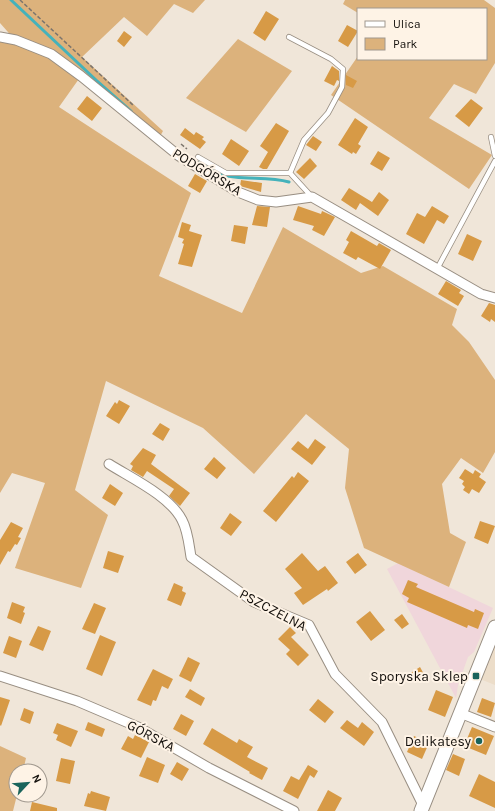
<svg xmlns="http://www.w3.org/2000/svg" width="495" height="811" viewBox="0 0 495 811" font-family="Karla,sans-serif">
<rect width="100%" height="100%" fill="#f0e6d9"/>
<path fill="#f0d6db" d="M398,563L493,608L474,652L468,657L458,685L456,698L387,569Z"/>
<path fill="#ecddc9" d="M495,644V685L480,679Z"/>
<path fill="#dcb27c" d="M0,0H205L193,13L174,4L147,36L124,17L82,57L163,131L158,140L81,76L59,107L191,193L159,276L242,313L283,227L361,273L383,266L457,309L452,325L469,342L495,380V452L483,473L461,458L442,484L450,533L466,542L449,587L364,548L345,488L349,449L306,414L254,474L203,428L106,381L75,490L108,515L81,588L15,568L45,483L12,473L0,493V39L15,40L0,23Z
M345,0H484L495,8V63L476,94L454,84L429,118L492,155L469,189L331,95L358,56V59H486V9H358V13L343,4Z
M238,39L292,71L246,132L186,98Z
M0,746L26,758L23,771H16L17,795L13,811H0Z"/>
<g fill="none" stroke-linecap="round" stroke-linejoin="round">
<path stroke="#44b2bb" stroke-width="3" d="M11,0L96,80L131,111
M199,163C204,166 210,170 215,172C238,182 265,175 289,182"/>
</g>
<path fill="#d79a46" d="M266,11L279,19L265,41L253,33Z
M347,25L358,31L348,47L338,41Z
M124,31L132,37L124,47L117,41Z
M332,66L339,71V81L337,80L334,86L324,81Z
M346,75L357,81L353,88L346,85Z
M87,96L102,108L92,121L77,109Z
M471,99L483,108L469,127L455,116Z
M355,118L368,127L358,144L361,146L356,154L353,152L352,154L338,145Z
M276,123L289,131L267,169H263L259,167L268,152L260,146Z
M185,128L194,135L196,132L204,137L202,139L206,142L200,149L180,135Z
M313,136L322,142L316,151L306,145Z
M231,139L249,151L239,166L222,154Z
M378,151L390,158L382,171L370,164Z
M310,158L317,166L304,179L296,172Z
M195,174L207,181L200,193L188,186Z
M241,180L262,183L261,192L240,186Z
M349,188L372,202L379,192L389,200L378,216L360,203L356,210L341,200Z
M257,206L270,207L267,227L252,225Z
M298,206L321,214L322,211L335,217L324,236L312,230L314,226L293,220Z
M432,206L449,216L444,224L437,220L424,244L406,234L417,213L425,217Z
M182,222L191,225L189,231L202,235L192,267L178,264L184,244L182,243L184,239L178,237Z
M234,225L248,227L245,244L231,241Z
M351,231L377,246L379,243L391,250L380,269L358,257L356,260L343,253L349,242L346,240Z
M467,234L482,241L473,261L458,254Z
M446,281L461,290L459,293L464,296L458,306L438,294Z
M489,303L495,305V322L491,319L490,322L481,316Z
M119,400L130,406L119,424L106,416L115,402L117,404Z
M160,423L170,429L163,441L152,434Z
M315,439L326,447L312,465L291,449L298,441L308,449Z
M143,448L156,455L151,464L190,493L180,506L169,496L174,489L147,471L143,477L131,470L133,466L130,464Z
M214,457L226,468L217,479L204,469Z
M465,469L473,474L475,470L481,474L479,477L486,482L479,493L472,489L469,494L463,490L465,487L462,484L464,481L459,478Z
M298,472L309,481L276,522L263,511L292,476L294,478Z
M110,484L123,493L115,506L102,498Z
M230,513L242,522L231,536L220,528Z
M480,521L495,526L488,544L474,538Z
M11,522L23,528L18,537L21,538L17,545L15,544L10,552L8,551L0,565V540Z
M108,551L124,556L118,573L103,568Z
M302,553L318,571L325,566L338,583L328,591L327,589L303,605L294,593L302,588L285,569Z
M358,553L367,565L355,574L346,562Z
M408,580L418,584L416,587L474,612L475,609L484,613L478,629L468,625L467,628L407,602L409,598L402,594Z
M174,583L183,587L182,591L186,593L181,606L167,600Z
M12,602L25,607L23,612L25,613L21,624L7,618Z
M94,603L106,608L95,634L82,629Z
M370,611L385,630L371,641L356,622Z
M402,614L409,624L402,629L394,620Z
M38,626L51,631L43,651L29,645Z
M290,627L296,633L291,637L309,655L298,666L286,654L290,650L278,639Z
M100,635L116,642L102,676L86,669Z
M9,636L22,641L16,658L3,653Z
M188,657L200,663L191,682L179,676Z
M420,667L425,676L414,682L409,674Z
M153,669L173,679L168,689L162,686L156,701L153,700L151,706L137,700Z
M190,689L205,698L201,706L185,697Z
M436,690L453,697L445,717L428,710Z
M0,697L10,700L1,726L0,725Z
M482,698L495,703L491,717L477,712Z
M318,699L334,712L325,723L309,710Z
M24,708L34,712L30,724L20,720Z
M181,714L194,721L186,736L173,729Z
M347,720L358,728L362,722L374,732L364,746L340,728Z
M88,722L105,729L102,737L85,730Z
M57,723L78,731L71,747L56,740L58,735L53,733Z
M472,727L494,736L486,755L464,746Z
M212,728L237,743L239,739L253,747L247,757L268,768L262,780L249,773L250,772L203,744Z
M135,735L149,742L141,758L121,749L128,736L133,739Z
M414,736L429,743L422,759L407,752Z
M453,754L465,759L459,776L446,770Z
M147,757L165,765L158,783L139,776Z
M61,758L75,761L70,784L56,781Z
M177,762L189,769L182,781L170,774Z
M308,765L318,771L314,778L310,775L298,799L283,791L291,776L299,780Z
M479,774L495,782V808L469,796Z
M328,790L342,798L335,811H317Z
M91,791L110,797L106,811L84,806L88,793L90,794Z
M32,802L57,808V811H30Z"/>
<g fill="none" stroke-linecap="round" stroke-linejoin="round">
<g stroke="#988e82" stroke-width="6">
<path id="lane" d="M289,37L331,59L343,69L342,87L328,113L304,140L290,173L312,197
M491,137L495,156
M198,157L226,173H290
M437,269L495,161"/>
</g>
<g stroke="#988e82" stroke-width="11">
<path id="street" d="M0,37L16,40L51,54L81,76L179,156L238,192L258,200L276,202L312,197L481,294L495,298
M109,464C131,478 170,496 182,520C188,531 189,545 191,557L254,602L309,625L335,674L382,722L423,805
M0,676L77,701L138,727L209,768L294,811
M460,713L495,727"/>
</g>
<g stroke="#988e82" stroke-width="15">
<path id="secondary" d="M421,811L495,627"/>
</g>
<path stroke="#7c756d" stroke-width="1.5" stroke-dasharray="4 2" stroke-linecap="butt" d="M20,0L134,106
M181,144L187,149"/>
<use href="#lane" stroke="#fff" stroke-width="4.5"/>
<use href="#street" stroke="#fff" stroke-width="9"/>
<use href="#secondary" stroke="#fff" stroke-width="13"/>
</g>
<g fill="#1a645b" stroke="#fef3e6" stroke-width="1.5">
<rect x="472" y="672" width="8" height="8" rx="2"/>
<circle cx="479" cy="741" r="4"/>
</g>
<g text-anchor="middle" dominant-baseline="central" stroke-width="4" stroke-linejoin="round" paint-order="stroke">
<g font-size="14" fill="#130f0b" stroke="#fef3e6">
<text transform="translate(207 172) rotate(31)">PODGÓRSKA</text>
<text transform="translate(273 610) rotate(28)">PSZCZELNA</text>
<text transform="translate(151 736) rotate(28)">GÓRSKA</text>
</g>
<g font-size="14" fill="#130f0b" stroke="#fef3e6" text-anchor="end">
<text x="468" y="676">Sporyska Sklep</text>
<text x="471" y="741">Delikatesy</text>
</g>
</g>
<rect x="357" y="8" width="130" height="52" fill="#fef3e6" stroke="#a0988e"/>
<rect x="365" y="21" width="20" height="6" fill="#ffffff" stroke="#a0988e"/>
<text x="393" y="28" font-size="12" fill="#130f0b">Ulica</text>
<rect x="365" y="38" width="20" height="12" fill="#dcb27c" stroke="#a0988e"/>
<text x="393" y="48" font-size="12" fill="#130f0b">Park</text>
<g transform="translate(28 783) rotate(64)"><circle r="19" fill="#fef3e6" stroke="#a0988e"/>
<path d="M0-3L7 15L0 10L-7 15Z" fill="#1a645b"/>
<text y="-6" font-size="11" font-weight="bold" text-anchor="middle" fill="#130f0b">N</text>
</g>
</svg>
